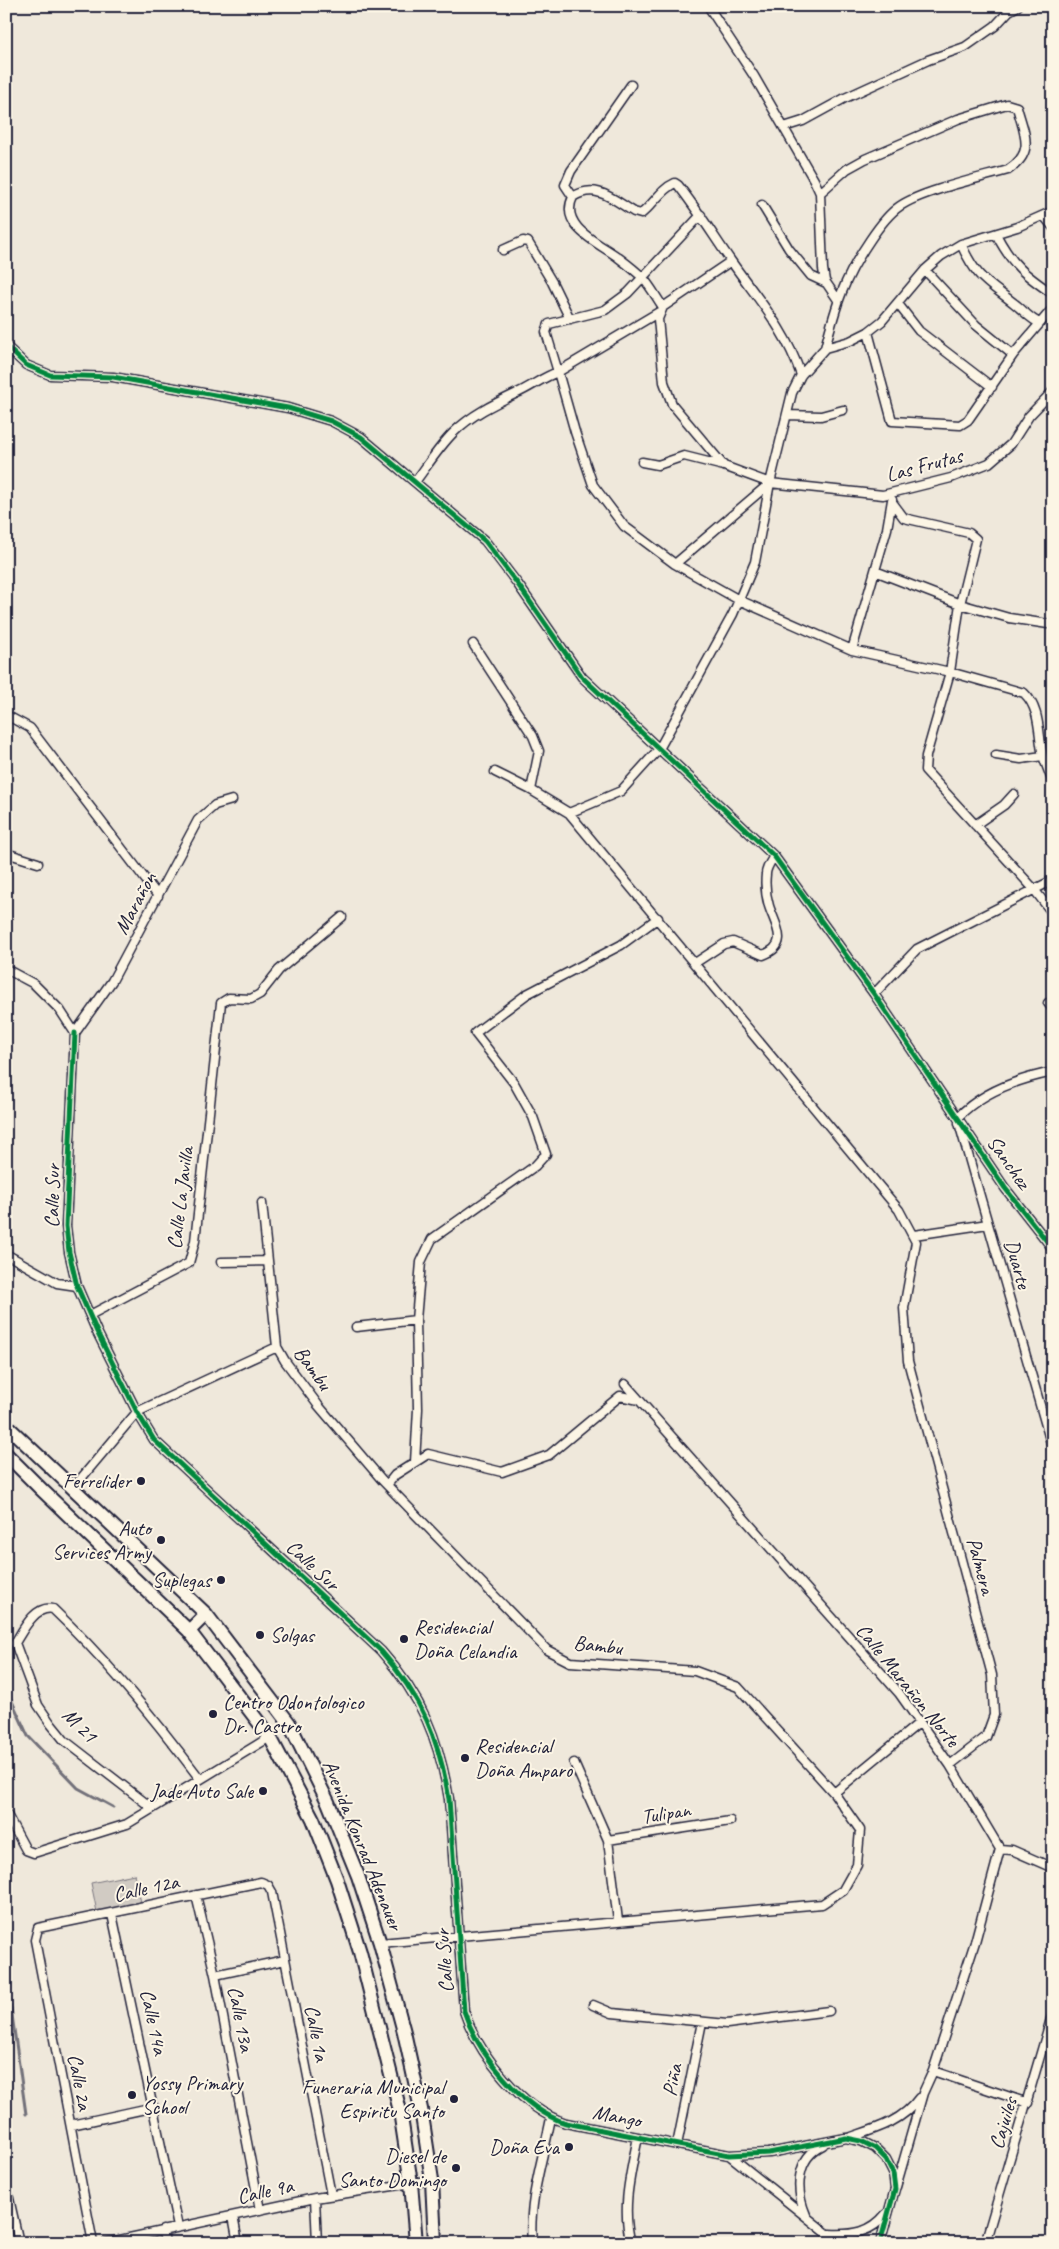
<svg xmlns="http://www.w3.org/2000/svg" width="1059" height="2249" viewBox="0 0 1059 2249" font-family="Caveat,sans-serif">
<rect width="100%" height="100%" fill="#efe8db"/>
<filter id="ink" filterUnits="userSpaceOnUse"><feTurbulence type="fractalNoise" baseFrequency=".02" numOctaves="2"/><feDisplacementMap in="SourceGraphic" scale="10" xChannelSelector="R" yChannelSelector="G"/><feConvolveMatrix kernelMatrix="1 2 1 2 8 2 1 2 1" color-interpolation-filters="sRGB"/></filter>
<g filter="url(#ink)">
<path fill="#d1cbc3" stroke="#7a767f" d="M134,1874L141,1902L97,1912L91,1883Z"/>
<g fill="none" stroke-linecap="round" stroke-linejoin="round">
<path stroke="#716f79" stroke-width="3" d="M6,1688L28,1736L78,1788L113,1807
M6,1993L11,2008L26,2114"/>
<g stroke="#22223b" stroke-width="11">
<path id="minor" d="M708,6L754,76L814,180L820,193L823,269L825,281L838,300
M784,127L803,121L845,98L928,60L965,47L995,26L1009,11L1018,6
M820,193L847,169L865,159L958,119L1007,104L1017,107C1024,134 1036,152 1008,170C980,178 922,191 900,206C888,214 878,228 870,240C844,278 836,305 825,348
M573,197L565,185L571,171L631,85
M762,205L789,249L811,276L826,283
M1044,216L1053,227
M996,234C1012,265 1025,275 1053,294
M961,244C977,279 986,281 1015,304C1023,310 1031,320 1040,323
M503,250L523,241L528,242L552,282L570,319
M731,261L663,307L658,319L664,382L672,404L724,466L770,483L883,495L951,478L989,463L1011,444L1029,416L1053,391
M925,270L976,325L1013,355
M898,304L919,331L992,387
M663,307C656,297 651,287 643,278C636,271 627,264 619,258C601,244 558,227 573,197C596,182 614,200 634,212L641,214C653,205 661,189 675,183L678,185C697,209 713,235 731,261C759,301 785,328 801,375
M659,312L558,372L546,332L549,324L605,310L628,293L701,215
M868,332L892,421L960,425L968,420L1013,355L1053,308
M6,346L26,365L50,375L113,377L288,408L331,421L361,437L485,541L517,583L582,677L774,856L874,994L1005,1188L1053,1249
M787,415L821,416L843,410
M642,462L658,465L684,456L724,466
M415,482C427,466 439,447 453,433C471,415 494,404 517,393C531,387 543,377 558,372L575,432L593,485L624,526L675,564L739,600L852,650L950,672L1024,693C1041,709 1038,735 1043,756C1046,765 1050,774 1053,783
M892,502L904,518L969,533L976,539L960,604L1009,618L1048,624L1053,623
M675,564L770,483
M875,571L960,604L950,672L926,756L925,770L1033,888L1053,914
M473,644L533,736L539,751L531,790
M852,650L887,529L892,500
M6,715L30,728L158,896
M996,755L1021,759L1043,756
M495,772L531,790L569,813L621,791L659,749L733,614L755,562L770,483L792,393L801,375L825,348L850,341L868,332L882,321L925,270L941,256L961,244L1017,227L1053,211
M569,813L899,1210L916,1242L904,1308L908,1361L992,1675L994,1715L986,1737L950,1765
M975,825L1004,805L1014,794
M6,853L38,863
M695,963L724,944L733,942L763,955C791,945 775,925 769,906C766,896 765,883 766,874C766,868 771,861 774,856
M6,969L34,984L60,1010L75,1033
M874,994L917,949L1053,880
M1048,1003L1053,1009
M75,1033L66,1226L69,1252L77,1286L97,1332L137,1412L154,1440L381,1651C422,1697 439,1739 449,1799L464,2011C478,2054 522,2109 566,2123L729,2155L769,2153L846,2138L861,2141L875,2148L886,2159L893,2173L895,2189L880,2243
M75,1033L112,981L198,820L215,805L232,800
M958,1117C983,1091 1018,1079 1053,1072
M959,1123L1053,1450
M262,1203L268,1261
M914,1235L988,1224
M6,1254L57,1283L77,1286
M221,1262L268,1261L277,1347L285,1361L318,1405L382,1480L547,1650L570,1662L695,1671L738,1687L834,1793L860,1830L857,1865L843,1890L822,1904L380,1943
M90,1315L189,1263L195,1241L221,1003L229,998L251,999L260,994L279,970L342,917
M416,1320L421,1262L432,1239L535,1166L546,1154L533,1117L514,1083L475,1033L527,994L621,945L658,918
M356,1327L416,1320L418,1409L415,1462
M625,1384L899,1693L950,1765L1000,1849L975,1942L933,2071L923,2093L896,2187
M387,1485L395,1475L428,1454L502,1472L549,1455L620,1396L639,1400
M73,1488L137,1412L277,1347
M574,1763L608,1840L618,1921
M834,1793L919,1723
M152,1808L64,1740L51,1724L38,1705L15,1643C23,1630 35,1605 53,1609C108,1661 155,1719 200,1779
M6,1813L26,1850L34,1853L127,1824L270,1737
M608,1840L730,1821
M1000,1849L1012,1850L1053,1868
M196,1895L215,1975L260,2210
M112,1914L178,2227
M215,1975L285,1960
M593,2005L612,2013L727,2024L829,2011
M933,2071L1028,2103
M71,2125L154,2107
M848,2138C875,2129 902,2122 919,2098
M677,2145L702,2022
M729,2155L839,2243
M6,2185L19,2243
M315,2198L317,2243
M806,2215C795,2190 796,2158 823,2145
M233,2216L238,2243
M163,2230L165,2243
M830,2234C853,2235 871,2233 886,2214
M93,2243L35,1940L38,1928L261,1882L268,1885L272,1892L331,2195
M106,2243L315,2198L432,2180
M532,2243C528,2202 543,2159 551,2118
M631,2243C621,2208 631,2172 638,2137
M985,2243L1053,2012"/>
</g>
<g stroke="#22223b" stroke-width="16">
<path id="primary" d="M6,1425L206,1614L289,1723L328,1802L358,1876L380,1943L404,2032L421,2109L432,2180L435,2243
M6,1454L42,1490L189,1631L270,1737L313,1819L337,1880L360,1952L400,2111L411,2183L416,2243
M189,1631L206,1614"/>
</g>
<use href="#minor" stroke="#fcf5e5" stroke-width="8"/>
<use href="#primary" stroke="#fcf5e5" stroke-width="12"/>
<g stroke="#fcf5e5" stroke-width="8">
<path id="cycleway" d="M6,346L26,365L50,375L113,377L288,408L331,421L361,437L485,541L517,583L582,677L774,856L874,994L1005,1188L1053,1249
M75,1033L66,1226L69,1252L77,1286L97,1332L137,1412L154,1440L381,1651C422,1697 439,1739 449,1799L464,2011C478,2054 522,2109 566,2123L729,2155L769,2153L846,2138L861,2141L875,2148L886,2159L893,2173L895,2189L880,2243"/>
</g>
<use href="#cycleway" stroke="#00873e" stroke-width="5"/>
</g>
</g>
<g fill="#22223b" stroke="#fcf5e5" stroke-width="2">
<circle cx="141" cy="1481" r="5"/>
<circle cx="161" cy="1540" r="5"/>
<circle cx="221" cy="1580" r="5"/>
<circle cx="260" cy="1635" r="5"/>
<circle cx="404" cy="1639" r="5"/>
<circle cx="213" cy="1714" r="5"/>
<circle cx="465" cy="1758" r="5"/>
<circle cx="263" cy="1791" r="5"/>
<circle cx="132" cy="2095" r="5"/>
<circle cx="454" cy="2099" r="5"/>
<circle cx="569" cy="2147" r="5"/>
<circle cx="456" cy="2168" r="5"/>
</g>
<g text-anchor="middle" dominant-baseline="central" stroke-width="4" stroke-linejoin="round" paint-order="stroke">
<g font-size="21" fill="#22223b" stroke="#fcf5e5">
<text transform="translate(924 465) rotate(-15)">Las Frutas</text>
<text transform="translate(135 903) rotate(-62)">Marañon</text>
<text transform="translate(1009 1162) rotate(55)">Sanchez</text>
<text transform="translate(52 1196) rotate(-89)">Calle Sur</text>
<text transform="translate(180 1198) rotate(-83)">Calle La Javilla</text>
<text transform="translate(1018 1264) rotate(74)">Duarte</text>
<text transform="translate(313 1368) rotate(54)">Bambu</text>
<text transform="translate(313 1565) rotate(43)">Calle Sur</text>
<text transform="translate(981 1566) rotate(75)">Palmera</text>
<text transform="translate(598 1645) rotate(7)">Bambu</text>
<text transform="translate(908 1685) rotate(51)">Calle Marañon Norte</text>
<text transform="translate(80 1725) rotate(45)">M 21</text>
<text transform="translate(666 1813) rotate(-9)">Tulipan</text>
<text transform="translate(363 1845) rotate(68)">Avenida Konrad Adenauer</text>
<text transform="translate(146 1888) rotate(-12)">Calle 12a</text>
<text transform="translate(444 1961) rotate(-94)">Calle Sur</text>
<text transform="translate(241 2019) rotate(79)">Calle 13a</text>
<text transform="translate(154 2022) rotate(78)">Calle 14a</text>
<text transform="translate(317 2033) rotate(79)">Calle 1a</text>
<text transform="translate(672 2080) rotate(-79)">Piña</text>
<text transform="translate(80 2082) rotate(79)">Calle 2a</text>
<text transform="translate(617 2116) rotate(11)">Mango</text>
<text transform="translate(1003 2123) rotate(-73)">Cajuiles</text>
<text transform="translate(265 2191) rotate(-12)">Calle 9a</text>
</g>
<g font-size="21" fill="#22223b" stroke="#fcf5e5" text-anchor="end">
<text x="131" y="1481">Ferrelider</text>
<text x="151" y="1528">Auto<tspan x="151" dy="24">Services Army</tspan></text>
<text x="211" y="1580">Suplegas</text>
<text x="414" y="1627" text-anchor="start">Residencial<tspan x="414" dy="24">Doña Celandia</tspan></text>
<text x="270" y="1635" text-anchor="start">Solgas</text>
<text x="223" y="1702" text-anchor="start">Centro Odontologico<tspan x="223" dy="24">Dr. Castro</tspan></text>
<text x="475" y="1746" text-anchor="start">Residencial<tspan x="475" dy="24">Doña Amparo</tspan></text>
<text x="253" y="1791">Jade Auto Sale</text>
<text x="142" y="2083" text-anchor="start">Yossy Primary<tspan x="142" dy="24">School</tspan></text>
<text x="444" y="2087">Funeraria Municipal<tspan x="444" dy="24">Espiritu Santo</tspan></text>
<text x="559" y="2147">Doña Eva</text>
<text x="446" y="2156">Diesel de<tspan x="446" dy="24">Santo Domingo</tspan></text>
</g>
</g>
<rect width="1059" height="2249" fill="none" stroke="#fcf5e5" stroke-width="25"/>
<rect x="12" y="12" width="1034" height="2224" fill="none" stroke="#22223b" stroke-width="2" filter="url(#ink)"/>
</svg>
